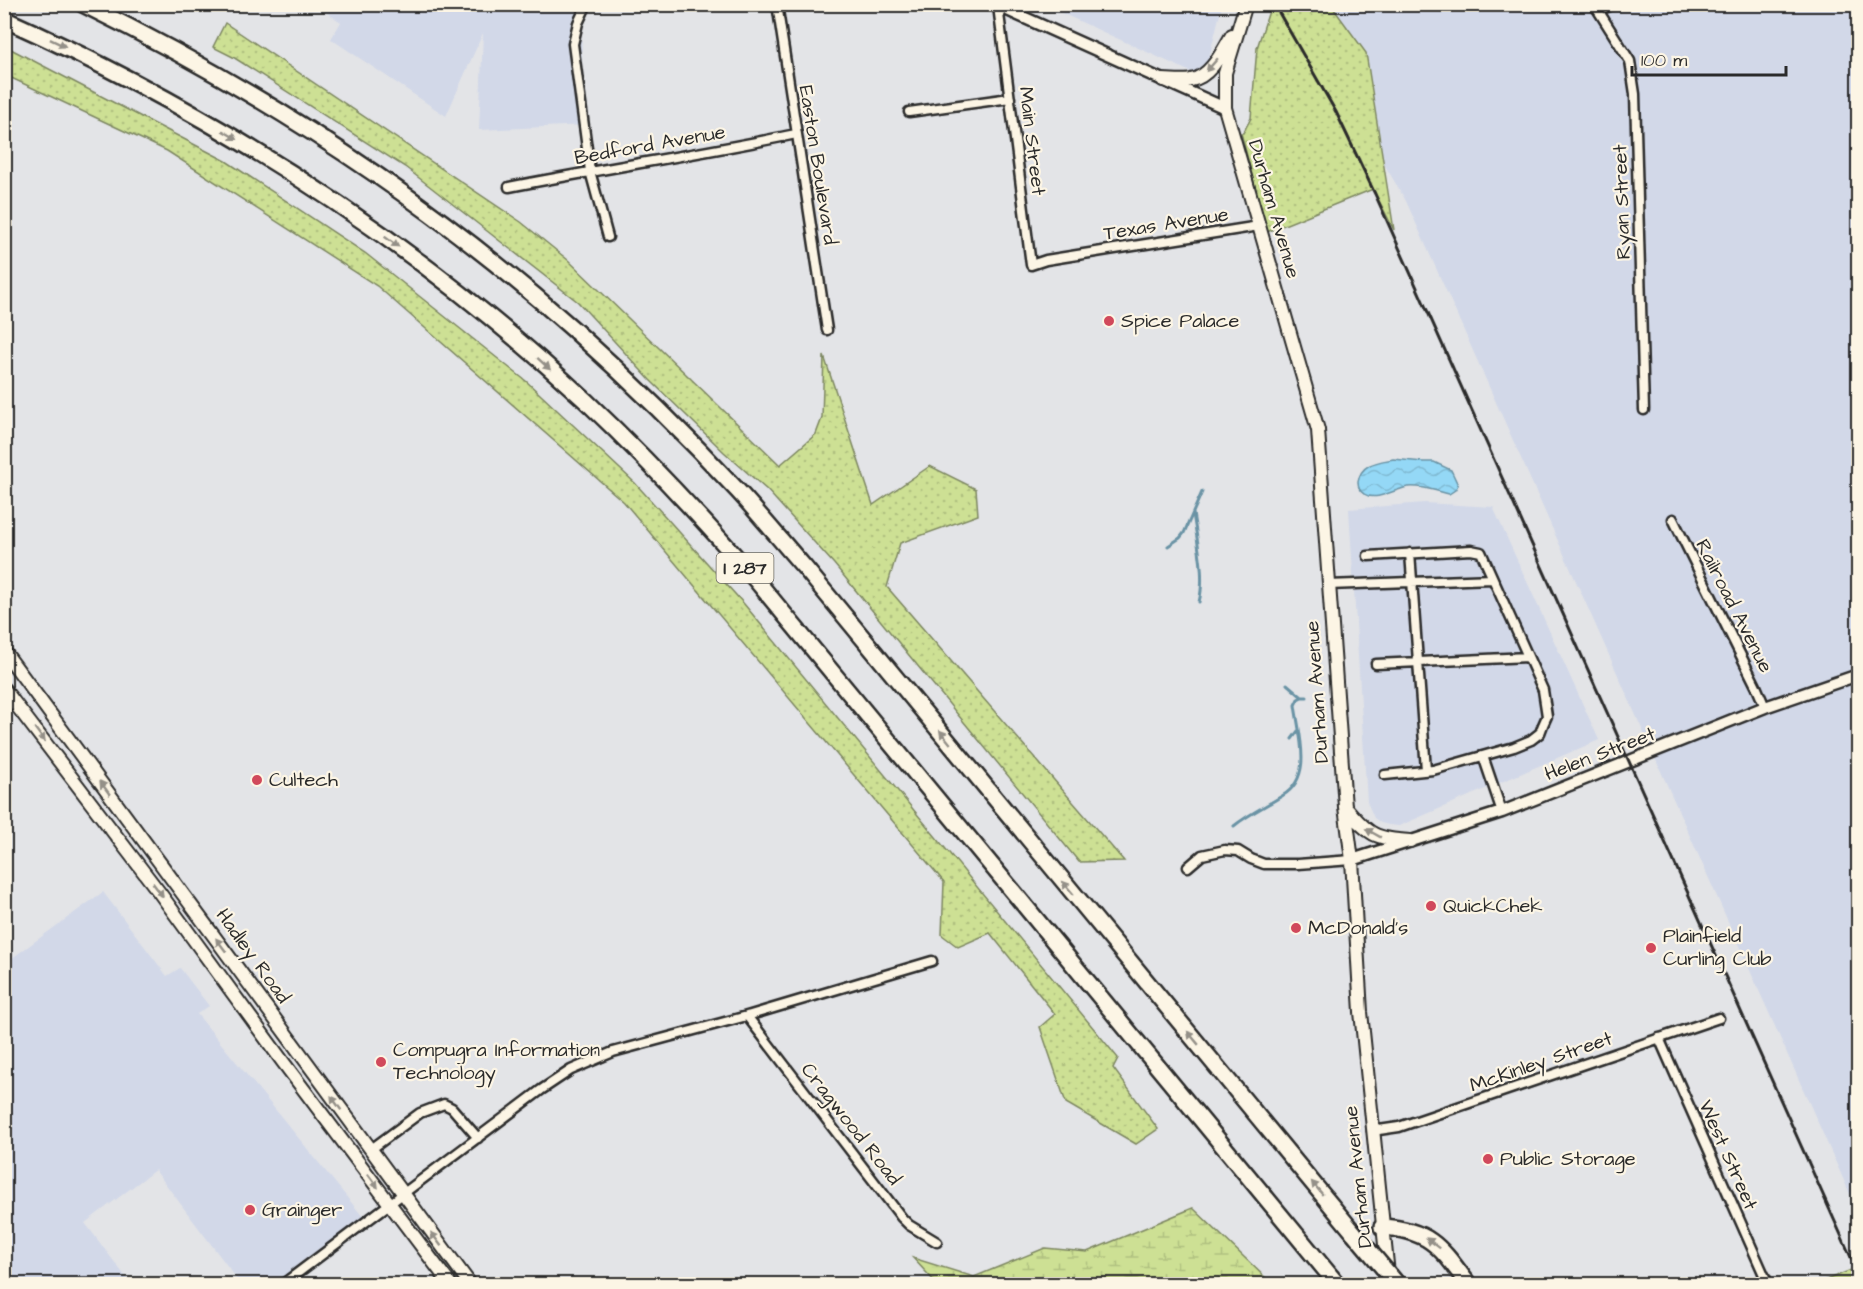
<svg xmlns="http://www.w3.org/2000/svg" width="1863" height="1289" viewBox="0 0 1863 1289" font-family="'Architects Daughter',sans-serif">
<defs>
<pattern id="grass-dots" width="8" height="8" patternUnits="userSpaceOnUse" patternTransform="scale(1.5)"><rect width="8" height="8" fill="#cde094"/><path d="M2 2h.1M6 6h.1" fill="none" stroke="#b0c080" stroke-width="1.8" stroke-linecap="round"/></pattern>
<pattern id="wetland-marsh" width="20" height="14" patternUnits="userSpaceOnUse" patternTransform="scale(1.5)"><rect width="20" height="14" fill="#cde094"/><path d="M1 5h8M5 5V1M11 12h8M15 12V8" fill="none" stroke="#b0c080"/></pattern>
<pattern id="water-waves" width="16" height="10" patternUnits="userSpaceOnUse" patternTransform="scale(1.5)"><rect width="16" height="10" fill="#94d8f6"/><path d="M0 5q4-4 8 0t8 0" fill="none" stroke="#80bad3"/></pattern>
</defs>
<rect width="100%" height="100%" fill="#e3e4e7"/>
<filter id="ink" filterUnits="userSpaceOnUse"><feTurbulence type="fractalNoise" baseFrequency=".0167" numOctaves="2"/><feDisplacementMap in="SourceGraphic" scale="12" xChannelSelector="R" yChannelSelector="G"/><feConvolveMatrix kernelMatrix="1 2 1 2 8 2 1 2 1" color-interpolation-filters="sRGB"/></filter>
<g filter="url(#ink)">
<path fill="#d2d8e8" d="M315,5H592L581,23L583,104L586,125L479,130L483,33L446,116L331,39L341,22Z
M1044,5H1222L1204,78Z
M1290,5H1858V1212L1406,201Z
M1424,503L1493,507L1599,740L1399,826L1389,825L1381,823L1374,818L1367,802L1349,509Z
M103,892L167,976L180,968L209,1006L197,1014L368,1223L279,1284H241L155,1170L85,1223L131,1284H5L4,964Z"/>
<path fill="url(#grass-dots)" stroke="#7c8660" stroke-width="1.5" d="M1271,5H1331L1366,53L1394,230L1373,189L1267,232L1241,133H1243L1251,118L1257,48Z
M225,23L521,222L568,260L780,465L816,434L822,418L824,356L873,505L930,466L976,489L978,515L900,543L887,587L1124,861L1079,862L834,564L767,490L724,452L650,380L578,302L405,167L233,57L213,47Z
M5,46L226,161L365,253L526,381L635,483L744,604L1118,1058L1113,1068L1158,1129L1136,1144L1066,1103L1040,1027L1055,1014L990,933L958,947L942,935L944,882L624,502L377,286L167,151L5,75Z
M1856,1268L1858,1269V1284H1816Z"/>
<path fill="url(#wetland-marsh)" stroke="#7c8660" stroke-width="1.5" d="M1193,1208L1272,1284H937L913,1258L974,1277L1045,1248L1087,1252Z"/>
<path fill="url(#water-waves)" stroke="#6a93a5" stroke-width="1.5" d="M1393,459L1423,462H1434L1451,470L1458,485L1455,490L1449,494C1437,491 1420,485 1408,487C1395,489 1376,502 1364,494C1359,491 1358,487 1358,482C1361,463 1378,462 1393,459Z"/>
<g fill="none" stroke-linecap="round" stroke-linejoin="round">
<path stroke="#6a93a5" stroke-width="3" d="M1193,513C1197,542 1206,575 1199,602
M1168,546L1180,538L1184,533L1202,492
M1287,684L1302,697H1307
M1292,739L1298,731
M1234,826C1249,814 1266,806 1282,796C1314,777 1299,736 1295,705L1298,699L1302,697"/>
<g stroke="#2b2b2b" stroke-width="13">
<path id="minor" d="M587,4L578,23L573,44L590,171L608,237
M777,4L827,330
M1594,4L1630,61L1635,94L1644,410
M998,6L1031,265L1046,260L1259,226
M1598,10L1615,4
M909,112L1010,98
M509,187C605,168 701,154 796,134
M1673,519L1756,686L1765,707
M1410,553L1426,770
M1368,556L1471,550L1481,552L1543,690L1547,716L1543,725L1540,733L1531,740L1514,747L1433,770L1385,775
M1328,585L1493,579
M1376,664L1528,657
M1483,756L1502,812
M1188,867L1202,855L1225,850L1238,851L1251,859L1264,864H1298L1352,860
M747,1016L902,1218L909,1225L937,1242
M1659,1038L1768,1284
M1372,1131L1399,1127L1719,1018
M370,1150L420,1113L444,1104L452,1108L478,1138
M283,1284L541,1090L571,1070L613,1052L747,1016L932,961"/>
</g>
<g stroke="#2b2b2b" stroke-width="15">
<path id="tertiary" d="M994,4L1225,108
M1352,860L1502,812L1765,707L1858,675"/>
</g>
<g stroke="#2b2b2b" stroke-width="16">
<path id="secondary" d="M1246,4L1225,73V108L1318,430L1345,807L1352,860L1361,1012L1388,1274
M1163,80C1172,80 1182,82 1191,80C1211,77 1223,50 1232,35
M4,651L470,1284
M4,689L159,892L283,1062L450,1284
M1346,808C1369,835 1375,839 1410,841"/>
</g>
<g stroke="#2b2b2b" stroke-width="20">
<path id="motorway" d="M83,4C259,90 426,198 573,329C630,380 686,435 738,491C761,516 783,543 805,568L1354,1233
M4,19C217,114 415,242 586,401C646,458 702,518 756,580L1337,1284
M1382,1227C1431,1230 1441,1248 1468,1284"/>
</g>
<use href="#minor" stroke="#fcf5e5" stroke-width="8"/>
<use href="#tertiary" stroke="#fcf5e5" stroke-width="10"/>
<use href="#secondary" stroke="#fcf5e5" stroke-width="12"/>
<use href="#motorway" stroke="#fcf5e5" stroke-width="15"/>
<path stroke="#2b2b2b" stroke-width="3" d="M1274,4L1336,112L1375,194L1858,1273"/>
<g stroke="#2b2b2b" stroke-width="20" stroke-linecap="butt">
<path id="motorway-bridge" d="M1354,1233L1397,1284"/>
</g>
<use href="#motorway-bridge" stroke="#fcf5e5" stroke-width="15"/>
</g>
<defs><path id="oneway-solid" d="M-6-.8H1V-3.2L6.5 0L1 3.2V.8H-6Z" transform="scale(1.5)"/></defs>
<g fill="#949088">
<use href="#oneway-solid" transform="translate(58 43) rotate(26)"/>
<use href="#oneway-solid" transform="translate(1212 65) rotate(131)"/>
<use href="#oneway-solid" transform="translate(230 135) rotate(30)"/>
<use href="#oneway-solid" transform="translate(392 242) rotate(35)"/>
<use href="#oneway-solid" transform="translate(544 364) rotate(42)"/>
<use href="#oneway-solid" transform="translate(40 735) rotate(53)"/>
<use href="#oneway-solid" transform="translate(945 737) rotate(-129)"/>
<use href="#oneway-solid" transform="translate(105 788) rotate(-126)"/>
<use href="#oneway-solid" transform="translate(1373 833) rotate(-151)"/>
<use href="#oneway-solid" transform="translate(1068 888) rotate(-130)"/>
<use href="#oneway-solid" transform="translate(158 890) rotate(53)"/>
<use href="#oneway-solid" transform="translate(221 945) rotate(-127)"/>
<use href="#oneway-solid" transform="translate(1193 1038) rotate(-130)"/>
<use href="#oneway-solid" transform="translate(336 1103) rotate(-126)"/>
<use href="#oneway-solid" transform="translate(373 1181) rotate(53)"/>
<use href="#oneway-solid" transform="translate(1317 1188) rotate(-130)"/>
<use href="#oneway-solid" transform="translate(436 1239) rotate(-127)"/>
<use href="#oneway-solid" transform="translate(1433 1243) rotate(-143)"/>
</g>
</g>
<g fill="#d1495b" stroke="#fcf5e5" stroke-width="2">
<circle cx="1109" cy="321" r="6"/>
<circle cx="257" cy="780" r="6"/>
<circle cx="1431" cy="906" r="6"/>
<circle cx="1296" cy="928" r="6"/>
<circle cx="1651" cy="948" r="6"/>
<circle cx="381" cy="1062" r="6"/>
<circle cx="1488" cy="1159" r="6"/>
<circle cx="250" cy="1210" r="6"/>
</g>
<g text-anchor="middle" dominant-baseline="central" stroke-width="4.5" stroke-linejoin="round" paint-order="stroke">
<rect fill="#fcf5e5" stroke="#6a6863" stroke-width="1.5" x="716.5" y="553" width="57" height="30" rx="4.5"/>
<g font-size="18" font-weight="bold" fill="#2b2b2b">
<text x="745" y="568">I 287</text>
</g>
<g font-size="20" fill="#2b2b2b" stroke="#fcf5e5">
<text transform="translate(1032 141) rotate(83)">Main Street</text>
<text transform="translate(650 145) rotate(-10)">Bedford Avenue</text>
<text transform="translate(818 165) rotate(81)">Easton Boulevard</text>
<text transform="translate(1622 202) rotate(-92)">Ryan Street</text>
<text transform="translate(1274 209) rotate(74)">Durham Avenue</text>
<text transform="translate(1166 224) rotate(-9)">Texas Avenue</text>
<text transform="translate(1734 606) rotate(63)">Railroad Avenue</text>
<text transform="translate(1317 692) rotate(-94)">Durham Avenue</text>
<text transform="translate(1600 754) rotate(-21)">Helen Street</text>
<text transform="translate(253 956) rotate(54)">Hadley Road</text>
<text transform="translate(1541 1062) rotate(-19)">McKinley Street</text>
<text transform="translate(851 1124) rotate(52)">Cragwood Road</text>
<text transform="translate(1728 1155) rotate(66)">West Street</text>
<text transform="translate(1358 1177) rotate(-96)">Durham Avenue</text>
</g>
<g font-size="20" fill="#2b2b2b" stroke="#fcf5e5" text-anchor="start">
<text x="1121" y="321">Spice Palace</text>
<text x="269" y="780">Cultech</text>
<text x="1443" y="906">QuickChek</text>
<text x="1308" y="928">McDonald's</text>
<text x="1663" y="936">Plainfield<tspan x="1663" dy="23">Curling Club</tspan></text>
<text x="393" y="1050">Compugra Information<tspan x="393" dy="23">Technology</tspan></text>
<text x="1500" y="1159">Public Storage</text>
<text x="262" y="1210">Grainger</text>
</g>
</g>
<rect width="1863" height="1289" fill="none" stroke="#fcf5e5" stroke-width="24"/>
<rect x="12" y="12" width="1839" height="1265" fill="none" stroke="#2b2b2b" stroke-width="2" filter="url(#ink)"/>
<path d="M1632 66v9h154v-9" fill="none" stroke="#2b2b2b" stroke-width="3"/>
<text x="1641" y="66" font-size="18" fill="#2b2b2b" stroke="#fcf5e5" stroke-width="4.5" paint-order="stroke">100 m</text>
</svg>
